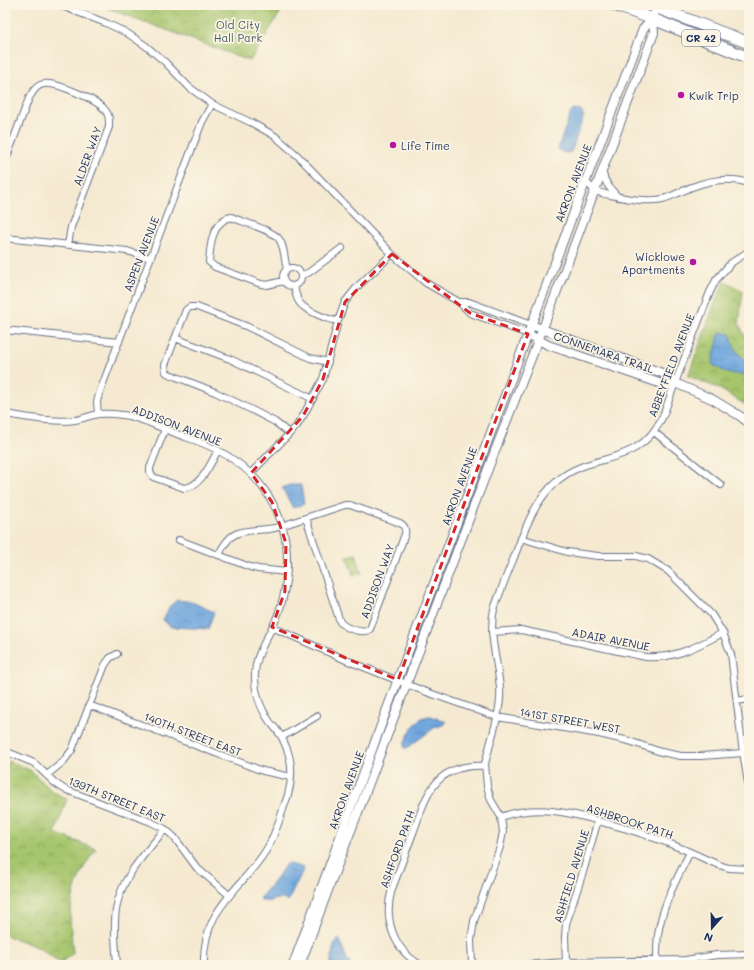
<svg xmlns="http://www.w3.org/2000/svg" width="754" height="970" viewBox="0 0 754 970" font-family="Mali,sans-serif">
<defs>
<pattern id="park-crowns" width="20" height="18" patternUnits="userSpaceOnUse"><rect width="20" height="18" fill="#a6c56c"/><path d="M2 6a3 3 0 1 1 6 0M12 15a3 3 0 1 1 6 0" fill="none" stroke="#86a05c"/></pattern>
<pattern id="water-ripples" width="26" height="14" patternUnits="userSpaceOnUse"><rect width="26" height="14" fill="#6ea6dd"/><path d="M2 4q2-2 4 0t4 0M15 11q2-2 4 0t4 0" fill="none" stroke="#5a88b6"/></pattern>
</defs>
<rect width="100%" height="100%" fill="#fcf5e5"/>
<filter id="ink" filterUnits="userSpaceOnUse"><feTurbulence type="fractalNoise" baseFrequency=".025" numOctaves="2"/><feDisplacementMap in="SourceGraphic" scale="8" xChannelSelector="R" yChannelSelector="G"/><feConvolveMatrix kernelMatrix="1 2 1 2 8 2 1 2 1" color-interpolation-filters="sRGB"/></filter>
<filter id="wash" filterUnits="userSpaceOnUse"><feTurbulence type="fractalNoise" baseFrequency=".012" numOctaves="4" result="noise"/><feDisplacementMap in="SourceGraphic" scale="16" xChannelSelector="R" yChannelSelector="G"/><feGaussianBlur stdDeviation="0.9" result="paint"/><feColorMatrix in="noise" values="0 0 0 0 0 0 0 0 0 0 0 0 0 0 0 0 0 1.4 0 .05"/><feComposite in="paint" operator="in"/></filter>
<g filter="url(#wash)">
<rect width="100%" height="100%" fill="#f5ead1"/>
<path fill="url(#park-crowns)" stroke="#607a65" d="M108,5H285L250,61L107,8Z
M725,281L743,291L739,323L749,346V407L720,389L688,376L716,300Z
M356,554L362,573L353,575L347,557Z
M9,761L30,770L52,791L67,799L55,833L96,849C83,865 73,888 71,909C69,923 72,939 73,953L60,963L40,948L5,935V773Z"/>
<path fill="url(#water-ripples)" stroke="#446a9e" d="M574,110L581,111L584,116L571,152C566,154 562,153 558,149L559,145L571,112Z
M720,332L730,334C732,339 733,345 736,350C741,358 753,365 747,375L727,373L712,364Z
M289,485H301L304,504L293,508L282,488Z
M177,600L192,602L214,612L208,629L171,627L163,620L170,606Z
M431,716L446,722L445,724L434,728L407,748H404C404,740 414,723 422,718C424,717 428,716 431,716Z
M287,863L304,868L288,901C285,900 281,898 277,899C270,900 267,904 260,899C263,893 270,887 274,881C279,875 282,869 287,863Z
M336,940H340L346,957L351,965H330L334,945Z"/>
</g>
<g filter="url(#ink)">
<g fill="none" stroke-linecap="round" stroke-linejoin="round">
<g stroke="#677086" stroke-width="8">
<path id="street" d="M59,5L106,23L127,33L146,46L165,62L189,87L212,104L252,123L275,136L298,156L392,254L426,283L459,302L470,313L528,334
M5,162L29,98C33,92 36,85 44,84C56,82 98,100 105,110C110,115 109,121 109,127L71,227L68,245
M602,170C604,182 610,189 618,197
M585,181C599,196 603,193 620,197C635,200 649,202 663,199C673,196 682,191 692,187C710,180 730,177 749,183
M5,238L127,251L150,258
M283 277a9 9 0 1 1 18 0a9 9 0 1 1-18 0Z
M301,275L308,273L342,248
M283,281L267,285L261,284L215,267L209,262C210,246 212,221 231,217C242,222 273,230 279,239C285,247 284,260 287,269
M294,286C295,291 296,297 299,302C304,310 328,320 338,321
M459,302H469L531,325
M5,330L119,342
M175,338L230,359L313,399
M5,414C26,417 54,423 75,420C83,419 91,415 99,414C107,413 115,414 123,415C140,417 156,426 172,432C187,438 203,442 217,450C261,472 288,514 287,563C287,586 282,608 272,628C264,643 256,656 255,673C254,690 260,708 270,722C275,728 281,734 284,742C292,758 293,777 288,795C281,814 276,835 265,852C238,893 202,909 204,965
M98,414L97,402L99,394L202,122L212,104
M165,429L150,468V472L153,477L184,488C201,487 211,463 218,450
M654,432L721,485
M289,433L275,422L250,409L215,392L169,374L166,372L165,365L186,310L190,307H197L248,327L310,358L328,362
M251,473L296,427L303,416L323,379L338,321L345,302L357,287L392,254
M521,538L567,552L598,556H636L648,559L668,571L711,614L723,633L731,654L742,745L749,790
M179,540L250,567L258,569L287,572
M219,555C232,524 248,533 275,528L345,505H350L400,523C405,526 406,529 405,534L370,629C364,635 345,628 340,622L306,518
M272,627L346,660L421,690L497,717L599,734L629,741L661,752L681,756H701L743,753
M492,632L521,630L646,657C676,659 697,646 723,633
M737,701L749,699
M89,705L263,771L291,777
M282,737L317,716
M5,751L34,763L55,783L64,789L151,822L165,829L174,837L197,868L229,895
M47,775L63,762L72,750L105,665L110,658L117,654
M501,817C535,804 569,812 602,822C630,829 657,838 683,849C695,854 707,860 719,865L729,868L749,869
M657,960C657,952 657,943 658,935C662,905 677,879 690,852
M566,962L565,937L566,924L583,872L598,820
M117,965C116,947 113,928 116,910C120,878 146,853 165,829
M421,965C393,950 383,918 392,889C399,870 406,852 413,833C420,815 425,792 441,778C453,768 469,765 485,766
M472,965L471,940L474,921L500,847L503,832L501,817L491,800L487,786L485,764C490,742 502,710 500,688C498,662 488,635 494,609C500,593 506,576 513,560C524,532 533,502 557,481C593,450 637,470 663,416L675,383L710,292L716,280L731,263L749,251
M523,965L566,962L685,960L717,955L749,954"/>
</g>
<g stroke="#677086" stroke-width="10">
<path id="secondary" d="M531,325L662,373L670,377L675,383L712,399L740,416L749,423
M528,334L548,345L659,383L668,385L675,383
M293,965L401,671L643,29L653,19L654,15
M300,965L333,877L360,807L491,461L543,328L654,33L653,19"/>
</g>
<g stroke="#677086" stroke-width="13">
<path id="highway" d="M614,5L653,19L749,58
M650,5L749,43"/>
</g>
<use href="#street" stroke="#fff" stroke-width="6"/>
<use href="#secondary" stroke="#fff" stroke-width="8"/>
<use href="#highway" stroke="#fff" stroke-width="11"/>
</g>
</g>
<path fill="none" stroke="#d62828" stroke-width="3" stroke-dasharray="8 5" stroke-linejoin="round" d="M392,254L470,313L528,334L398,680L272,627L285,591L286,543L272,502L251,473L303,416L323,379L345,302Z"/>
<g fill="#b5179e" stroke="#fcf5e5" stroke-width="1.5">
<circle cx="681" cy="95" r="4"/>
<circle cx="393" cy="145" r="4"/>
<circle cx="693" cy="262" r="4"/>
</g>
<g text-anchor="middle" dominant-baseline="central" stroke-width="3.5" stroke-linejoin="round" paint-order="stroke">
<rect fill="#fcf5e5" stroke="#5e6a86" stroke-width="1" x="682" y="30" width="38" height="16" rx="3"/>
<g font-size="10" font-weight="bold" fill="#1b2f5e">
<text x="701" y="38">CR 42</text>
</g>
<g font-size="11" fill="#455c62" stroke="#fcf5e5">
<text x="238" y="24">Old City<tspan x="238" dy="13">Hall Park</tspan></text>
</g>
<g font-size="11" fill="#1b2f5e" stroke="#fcf5e5" text-anchor="start">
<text x="689" y="95">Kwik Trip</text>
<text x="401" y="145">Life Time</text>
<text x="685" y="256" text-anchor="end">Wicklowe<tspan x="685" dy="13">Apartments</tspan></text>
</g>
<g font-size="11" fill="#1b2f5e" stroke="#fcf5e5">
<text transform="translate(87 156) rotate(-70)">ALDER WAY</text>
<text transform="translate(573 183) rotate(-69)">AKRON AVENUE</text>
<text transform="translate(141 254) rotate(-69)">ASPEN AVENUE</text>
<text transform="translate(604 352) rotate(19)">CONNEMARA TRAIL</text>
<text transform="translate(671 365) rotate(-69)">ABBEYFIELD AVENUE</text>
<text transform="translate(177 425) rotate(21)">ADDISON AVENUE</text>
<text transform="translate(459 486) rotate(-70)">AKRON AVENUE</text>
<text transform="translate(377 581) rotate(-70)">ADDISON WAY</text>
<text transform="translate(611 639) rotate(11)">ADAIR AVENUE</text>
<text transform="translate(570 720) rotate(10)">141ST STREET WEST</text>
<text transform="translate(193 734) rotate(21)">140TH STREET EAST</text>
<text transform="translate(346 790) rotate(-70)">AKRON AVENUE</text>
<text transform="translate(117 799) rotate(22)">139TH STREET EAST</text>
<text transform="translate(630 821) rotate(18)">ASHBROOK PATH</text>
<text transform="translate(397 849) rotate(-70)">ASHFORD PATH</text>
<text transform="translate(571 876) rotate(-73)">ASHFIELD AVENUE</text>
</g>
</g>
<rect width="754" height="970" fill="none" stroke="#fcf5e5" stroke-width="20"/>
<g transform="translate(712 928) rotate(200)" stroke="#fcf5e5" stroke-width="3" paint-order="stroke">
<path d="M0-3L7 15L0 10L-7 15Z" fill="#1b2f5e"/>
<text y="-6" font-size="11" font-weight="bold" text-anchor="middle" fill="#1b2f5e">N</text>
</g>
</svg>
